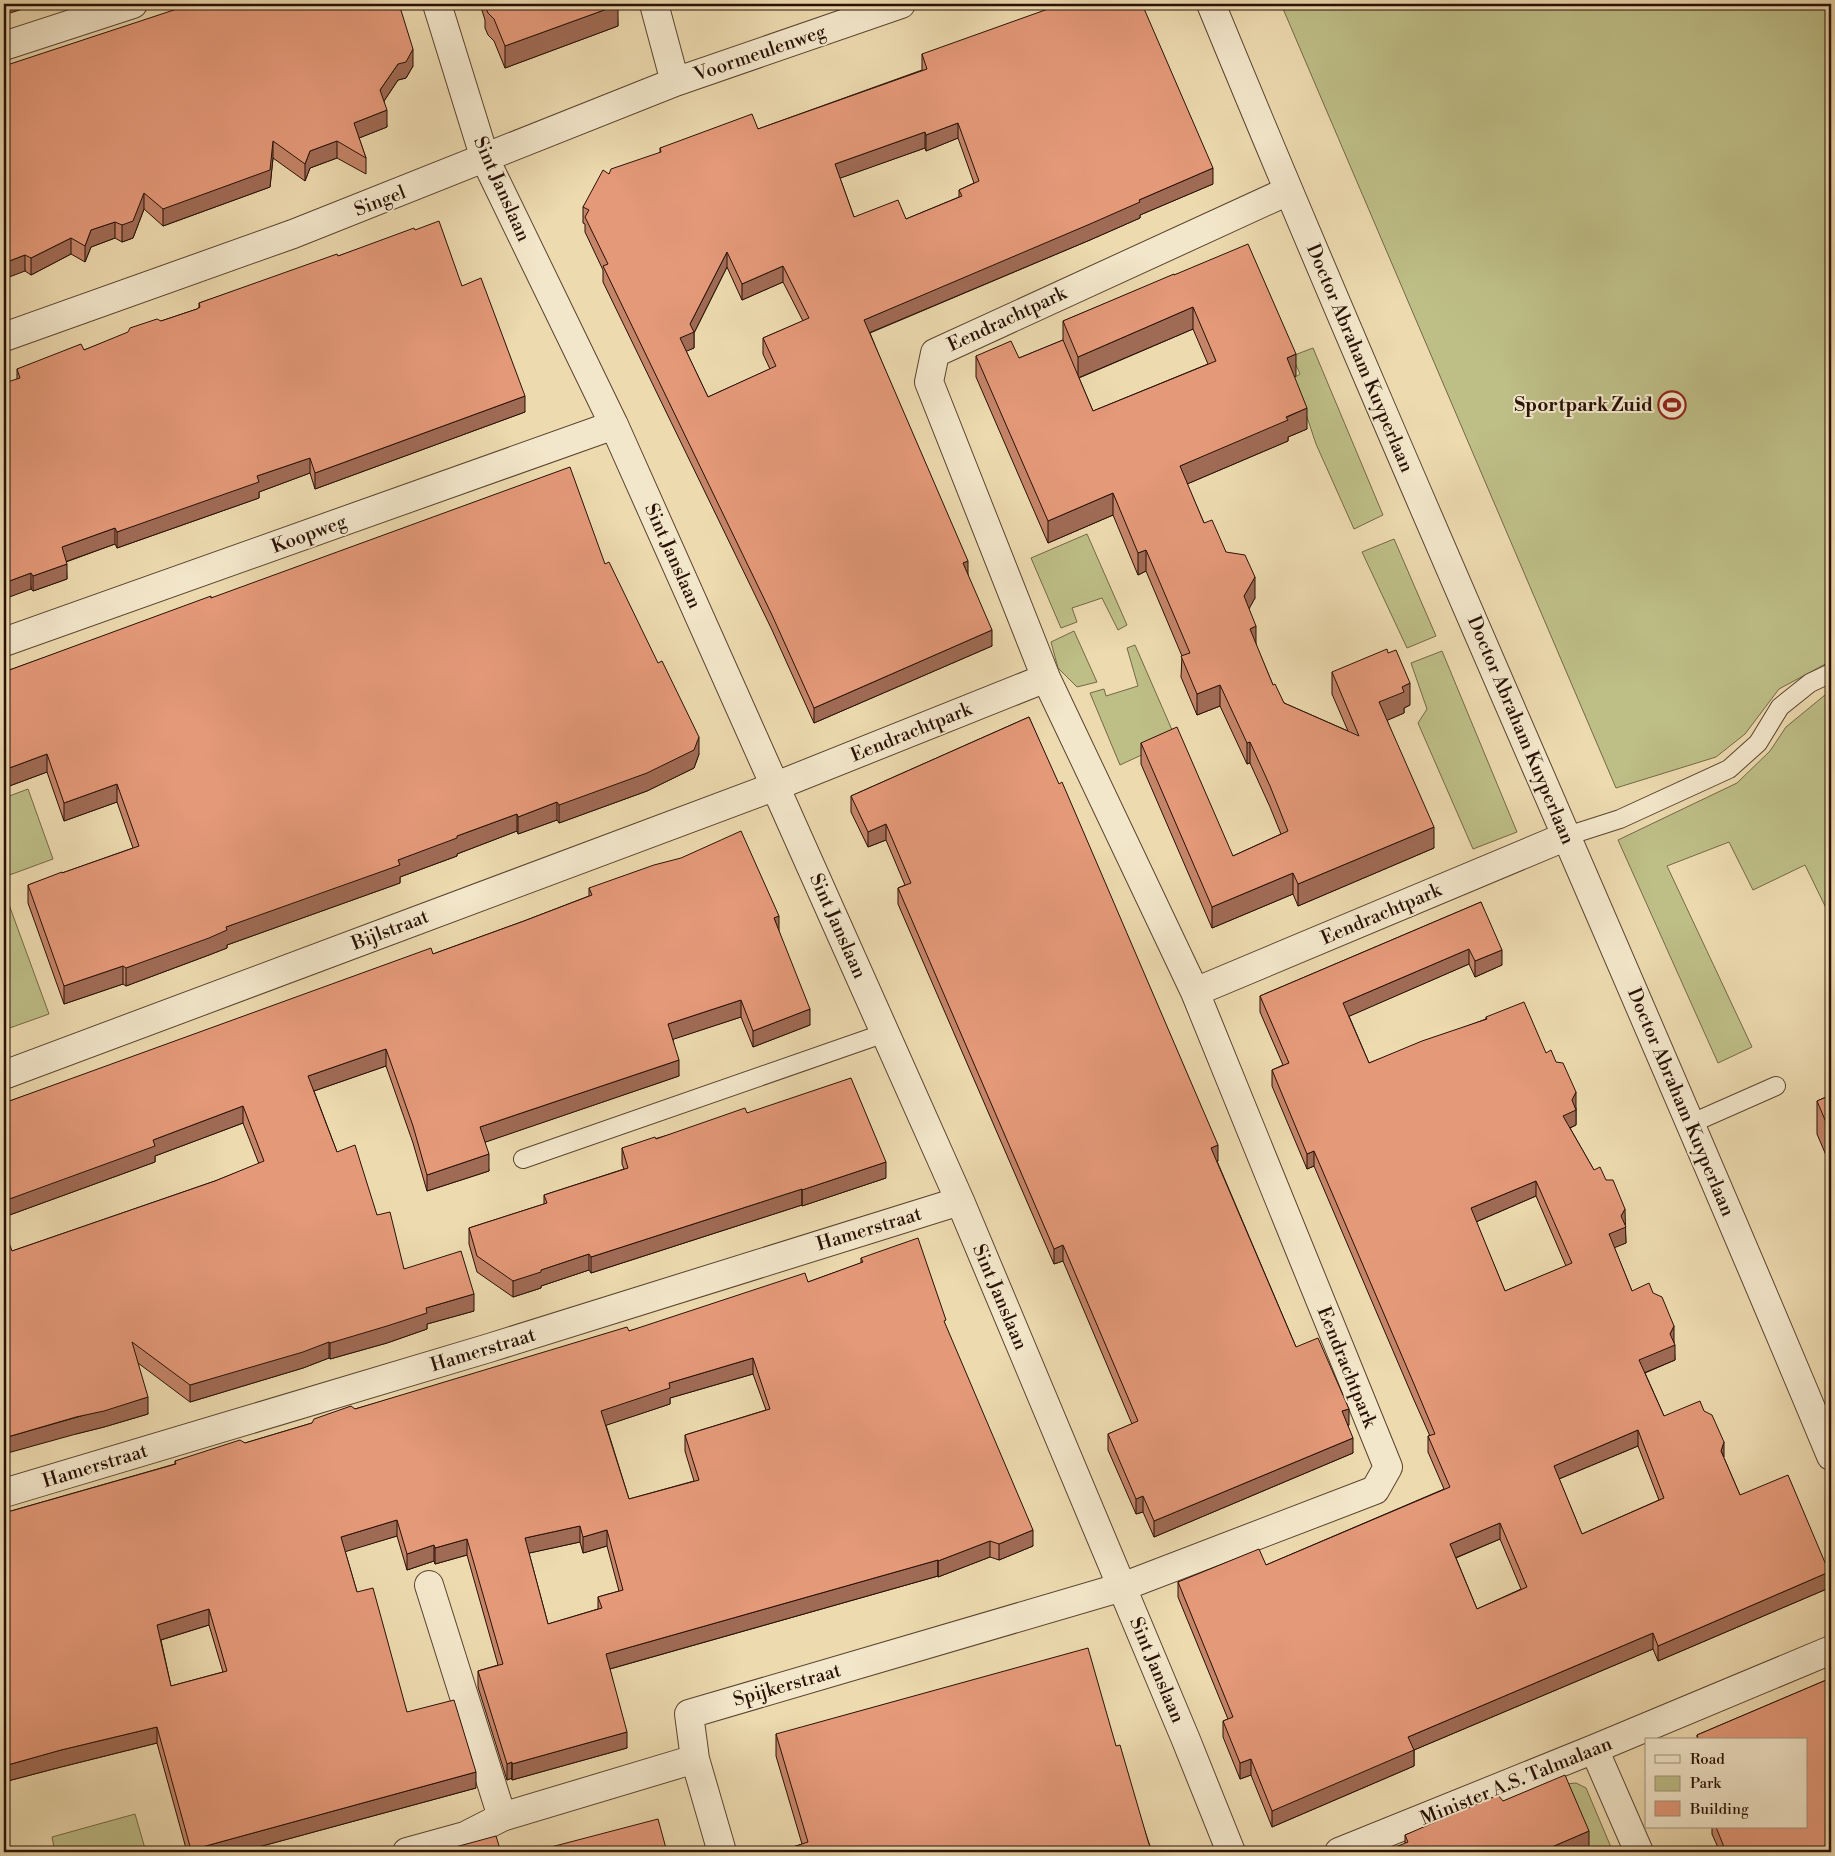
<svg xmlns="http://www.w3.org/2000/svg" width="1835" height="1856" viewBox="0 0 1835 1856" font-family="'Libre Bodoni',serif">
<rect width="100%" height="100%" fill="#eddaaf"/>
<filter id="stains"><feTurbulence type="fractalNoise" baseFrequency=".004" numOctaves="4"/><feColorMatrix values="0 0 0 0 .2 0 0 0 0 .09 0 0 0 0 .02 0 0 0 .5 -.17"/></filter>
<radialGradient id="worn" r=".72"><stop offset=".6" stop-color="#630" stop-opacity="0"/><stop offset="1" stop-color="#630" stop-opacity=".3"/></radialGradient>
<path fill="#bebe87" stroke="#746846" d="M1281,4H1831V661L1779,689L1745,734L1716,757L1616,788Z
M1313,348L1383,515L1354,529L1316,444L1294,378L1300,374L1292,356Z
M1087,534L1127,625L1118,630L1102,598L1072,608L1077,622L1061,628L1031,558Z
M1394,539L1436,636L1407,648L1362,552Z
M1074,631L1097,682L1077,687L1058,668L1051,642Z
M1135,645L1176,739L1120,765L1090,693L1104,689L1106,696L1138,686L1127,648Z
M1442,651L1517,832L1473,849L1418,723L1427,709L1411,663Z
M1831,690V908L1827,910L1805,865L1753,890L1729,842L1667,866L1752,1047L1718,1063L1618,840L1737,783L1770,751L1786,727Z
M28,789L53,859L4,877V798Z
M4,891L49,1014L4,1030Z
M1576,1783L1586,1788L1613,1852H1585L1556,1785Z
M135,1814L146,1852H55L52,1837Z"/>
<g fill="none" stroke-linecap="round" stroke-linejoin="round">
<g stroke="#5a4330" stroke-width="20">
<path id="lane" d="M1567,836L1620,819L1729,769L1758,743L1780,707L1810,683L1831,673
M1690,1124L1776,1086
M523,1159L885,1033"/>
</g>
<g stroke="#5a4330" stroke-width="30">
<path id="street" d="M437,4L485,159L614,425L960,1201L1186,1740L1231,1852
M654,4L675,82
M1211,4C1411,490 1629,970 1831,1456
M4,46L133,4
M4,337L293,234L675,82L901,4
M4,642L614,425
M1195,992L1567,836
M4,1075L776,786L1046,678
M4,1493L489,1348L960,1201
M1594,1749L1639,1852
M502,1817L695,1759
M407,1852L465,1836L502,1817L429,1585
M722,1852L695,1759L689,1714L1122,1587L1375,1490L1388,1467L1195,992L1046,678L929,382L935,353L1288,191
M1339,1852L1594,1749L1831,1650"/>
</g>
<use href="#lane" stroke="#f3e7cb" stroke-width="18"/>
<use href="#street" stroke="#f3e7cb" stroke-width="28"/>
</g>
<path fill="#c48468" stroke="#291106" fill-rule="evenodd" d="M480,4H617L618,26L505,68L494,41L488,35L485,28V20Z
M922,54L1213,184L1140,215V218L1090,240L870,333L968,575L992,646L814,723L772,630L603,282V270L585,232V224L583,223V207L609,174L660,153V148L758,129L922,70ZM958,138L974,183L959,190V197L906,219L854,217L840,178L925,148L926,151ZM727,267L742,300L783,282L803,321L763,338V354L770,369L708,397L686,351L694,348V333Z
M4,66H413L406,78L398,80L384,101L387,127L359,138L366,158V174L337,158L310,168L305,181L273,158L270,187L163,226L144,209L133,238L122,242L115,238L91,247L85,262L71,254L31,275L25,271Z
M415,230L462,286L525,412L315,489L310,473L259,492V498L117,548L115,544L66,562L67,579L33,591L31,589L17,379V369L84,350L161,321L197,309L199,307V303Z
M1174,275L1296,376L1294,377L1307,429L1288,437V441L1187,484L1204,523L1226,552L1255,598L1249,608L1256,645L1273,685L1284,703L1348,731L1332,694V672L1410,705L1404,708V713L1387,720L1434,848L1298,906L1293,894L1212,928L1141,764V743L1233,856L1281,834L1270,807L1250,763L1247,764L1220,706L1197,715L1181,677L1182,656L1146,571L1138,575L1113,515L1048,543L976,377V356L1019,358L1063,340V321ZM1193,329L1208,364L1093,411L1079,378Z
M605,564L699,754L694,768L647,791L559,823L557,820L518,834L517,831L457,854V856L400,877V883L227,945V948L209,955L126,986L123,984L64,1004L28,903V885L133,848L117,802L64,821L47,772L4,788V672L211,598Z
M1029,717L1218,1161H1217L1296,1347L1349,1425H1348L1353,1453L1154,1537L1143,1512L1136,1514L1108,1450V1434L1132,1424L1063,1261L1054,1264L898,904V888L905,885L886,840L868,847L851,812V796Z
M589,888L779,932L810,1025L753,1047L741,1017L673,1039L679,1076L485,1142L489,1171L427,1191L413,1143L386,1066L314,1091L337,1152L377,1215L404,1269L474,1311L427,1324V1329L387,1343L330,1359L329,1358L303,1368L190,1402L138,1363L148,1414L104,1427L76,1434L12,1251L215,1181L259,1164L243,1123L155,1156V1162L4,1217V1103L433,954L524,921L589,896Z
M1481,902L1502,965L1475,977L1469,964L1349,1016L1369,1063L1486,1019V1017L1546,1053L1576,1108V1125L1570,1128L1625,1225L1626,1243L1614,1247L1632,1291L1674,1341L1675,1360L1645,1373L1664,1416L1724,1458L1740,1495L1829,1588L1658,1661L1653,1649L1414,1750V1766L1272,1827L1251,1775L1240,1779L1223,1737V1721L1228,1719L1178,1597V1582L1266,1565L1444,1489L1428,1452V1436H1430L1414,1400L1314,1166L1307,1169L1272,1086V1070L1283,1065L1260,1012V996ZM1536,1196L1566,1266L1505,1291L1476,1222ZM1638,1446L1659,1500L1582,1534L1559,1479ZM1500,1539L1521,1589L1477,1609L1456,1558Z
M1831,1095V1167L1817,1134V1101Z
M747,1113L886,1178L802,1206V1205L591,1273L589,1270L541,1286V1288L513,1297L477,1272L469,1244V1228L544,1204V1195L624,1169L622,1164V1148Z
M861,1258L946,1327L1033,1546L999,1560L990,1557L938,1577V1576L610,1669L627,1748L512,1780V1778L507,1780L478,1687V1671L498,1665L467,1555L435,1564L434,1561L407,1570L397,1536L345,1551L357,1592L407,1712L476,1788L240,1852H187L157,1743L61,1767L4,1782V1513L175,1464V1461L245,1443L312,1423L355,1409L629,1331L808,1282L861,1263ZM753,1374L766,1410L685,1435V1451L694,1481L629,1499L606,1425L670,1404V1398ZM580,1542L583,1553L607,1546L619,1591L598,1597V1609L548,1624L529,1553ZM209,1625L223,1672L171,1686L161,1640Z
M1831,1678V1852H1720L1712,1834V1827H1806V1740H1697V1735Z
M776,1734L1116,1746L1152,1852H787V1849L802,1844L776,1756Z
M1503,1801L1589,1852L1405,1843V1835Z"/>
<path fill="#a06b55" stroke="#291106" d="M4,4H38L4,15Z
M725,4H740L725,9Z
M618,5V26L505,68V46Z
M413,49V66L406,78L398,80L380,107V90L398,64Z
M387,110V127L354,140V123Z
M958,123V138L926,151V135Z
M925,132V148L835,180V164Z
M273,141V158L270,187L163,226V209Z
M337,141V158L310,168L305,181V164L310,151Z
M1213,168V184L1140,215V218L1090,240L864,335V320L1139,200Z
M144,193V209L133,238L122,242V225Z
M115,222V238L91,247L85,262V246L91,230Z
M71,238V254L31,275V258Z
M727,252V267L694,333V348L680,354V338L690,324Z
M25,255V271L4,279V263Z
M783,266V282L742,300V284Z
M1193,307V329L1078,378V357Z
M1296,354V376L1287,380V358Z
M525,396V412L315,489V473Z
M1307,408V429L1288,437V441L1180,487V466Z
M310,458V473L259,492V498L117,548V532L257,476Z
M1113,493V515L1048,543V521Z
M115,528V544L62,563V547Z
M1146,550V571L1138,575V553Z
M968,561V576L963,563Z
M67,564V579L33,591V576Z
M31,573V589L4,599V583Z
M1255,577V598L1244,618V596Z
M1256,626V648L1250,629Z
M992,630V646L814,723V708Z
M1410,683V705L1404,708V713L1379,724V702L1402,687Z
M1220,685V706L1197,715V694Z
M699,737V754L694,768L647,791L559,823V805Z
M1250,742V763L1247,764V743Z
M47,754V772L4,788V770Z
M117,784V802L64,821V803Z
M557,802V820L518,834V817Z
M517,814V831L457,854V856L400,877V883L227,945V948L209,955L126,986V968L226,927L398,860L457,836Z
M886,824V840L868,847V832Z
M1434,827V848L1298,906V884Z
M1293,873V894L1212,928V907Z
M779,916V933L774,918Z
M1469,949V964L1343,1019V1003Z
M1502,950V965L1475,977V961Z
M123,966V984L64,1004V986Z
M741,1000V1017L668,1041V1024Z
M810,1009V1025L753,1047V1031Z
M386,1049V1066L308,1093V1076Z
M679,1060V1076L480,1144V1127Z
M1576,1092V1125L1563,1131V1116Z
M243,1106V1123L155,1156V1162L4,1217V1201L153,1140Z
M1218,1145V1161L1211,1164V1148Z
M1314,1151V1166L1307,1169V1154Z
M489,1154V1171L427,1191V1175Z
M886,1162V1178L802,1206V1190Z
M1536,1181V1196L1471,1224V1208Z
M802,1189V1205L591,1273V1257Z
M1625,1209L1626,1243L1609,1250V1234L1621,1216Z
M1063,1245V1261L1054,1264V1249Z
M589,1254V1270L541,1286V1288L513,1297V1281L541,1270Z
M474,1294V1311L427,1324V1329L387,1343L330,1359V1343L426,1308Z
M1674,1326V1341L1672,1346L1675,1345V1360L1639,1375V1360L1670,1334Z
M329,1342V1358L303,1368L190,1402V1385Z
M753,1358V1374L670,1398V1404L601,1427V1411L669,1383Z
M148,1397V1414L104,1427L76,1434L4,1454V1438Z
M1349,1409V1425L1342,1427V1411Z
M1638,1430V1446L1554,1481V1466Z
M1353,1438V1453L1154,1537V1521Z
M1724,1442V1457L1721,1451Z
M1143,1496V1512L1136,1514V1499Z
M397,1520V1536L341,1553V1537Z
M1500,1523V1539L1450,1560V1544Z
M580,1526V1542L525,1554V1538Z
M607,1530V1546L583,1553V1537Z
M1033,1530V1546L999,1560V1544Z
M467,1539V1555L435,1564V1548Z
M990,1541V1557L938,1577V1561Z
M434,1545V1561L407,1570V1554Z
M938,1560V1576L606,1670V1654Z
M1829,1572V1588L1658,1661V1646Z
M209,1609V1625L157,1641V1625Z
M1653,1633V1649L1414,1750V1766L1272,1827V1811L1408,1737Z
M157,1727V1743L61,1767L4,1782V1766L61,1750Z
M627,1732V1748L512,1780V1764Z
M1251,1759V1775L1240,1779V1763Z
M512,1762V1778L507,1780V1764Z
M476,1772V1788L240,1852H191V1850Z
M1589,1831V1852H1540Z"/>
<path fill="#e49979" stroke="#291106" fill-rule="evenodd" d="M192,4H399L413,49L406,62L398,64L380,90L387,110L354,123L366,158L337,141L310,151L305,164L273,141L270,170L163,209L144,193L133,221L122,225L115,222L91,230L85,246L71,238L31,258L25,255L4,263V66Z
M486,4H617L618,5L505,46L494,19L488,13L485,6Z
M1062,4H1142L1213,168L1139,200L1140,202L1090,224L864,320L968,561L963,563L992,630L814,708L772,615L603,266L608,264L585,217L589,210L583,207L603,170L609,174L611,169L661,152L660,148L752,114L758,129L927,69L922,54ZM958,123L979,181L959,190L962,196L906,219L898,200L854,217L835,164L925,132L926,135ZM727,252L742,284L783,266L809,318L763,338L776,366L708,397L680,338L694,332L690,324Z
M439,221L462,286L481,278L525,396L315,473L310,458L257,476L259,482L117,532L115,528L62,547L67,564L33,576L31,573L4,583V383L20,378L17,369L81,344L84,350L128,332L130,328L157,319L161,321L197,309L200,307L199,303L337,254L338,256L414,228L415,230Z
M1248,244L1296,354L1287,358L1307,408L1286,417L1288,420L1180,466L1204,523L1212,520L1226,552L1245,555L1255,577L1244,596L1256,626L1250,629L1273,685L1275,684L1284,703L1359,736L1332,672L1387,649L1388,653L1396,650L1410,683L1402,687L1404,692L1379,702L1434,827L1298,884L1293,873L1212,907L1141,743L1177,727L1233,856L1288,831L1270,786L1250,742L1247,743L1220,685L1197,694L1181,656L1190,653L1146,550L1138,553L1113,493L1048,521L976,356L1011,341L1019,358L1063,340L1093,411L1216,361L1193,307L1078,357L1063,321L1174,274V275Z
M570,467L605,564L609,562L658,663L662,661L699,737L694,750L647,773L559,805L557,802L518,817L517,814L457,836V838L398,860L400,865L226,927L227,930L209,938L126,968L123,966L64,986L28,885L62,872V873L139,846L117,784L64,803L47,754L4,770V672L211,596V598Z
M1029,717L1059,784L1062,782L1218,1145L1211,1148L1296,1347L1318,1338L1349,1409L1342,1411L1353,1438L1154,1521L1143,1496L1136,1499L1108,1434L1138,1421L1063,1245L1054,1249L898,888L911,883L886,824L868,832L851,796Z
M741,831L779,916L774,918L810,1009L753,1031L741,1000L668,1024L679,1060L480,1127L489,1154L427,1175L413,1126L386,1049L308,1076L337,1152L355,1145L377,1215L390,1212L404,1269L461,1251L474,1294L426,1308L427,1313L387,1326L330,1343L329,1342L303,1352L190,1385L132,1342L148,1397L104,1411L76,1417L4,1438V1229L12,1251L215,1181L264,1161L243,1106L153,1140L155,1146L4,1201V1103L431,948L433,954L524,921L592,895L589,888L654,865L681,858Z
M1481,902L1502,950L1475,961L1469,949L1343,1003L1369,1063L1422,1041L1487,1019L1486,1017L1524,1002L1546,1053L1551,1050L1556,1062L1563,1063L1576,1092L1572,1100L1576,1110L1563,1116L1594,1170L1600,1167L1606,1180H1613L1625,1209L1621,1216L1626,1227L1609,1234L1632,1291L1649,1283L1653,1293L1662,1297L1674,1326L1670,1334L1675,1345L1639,1360L1664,1416L1700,1401L1704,1411L1712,1415L1724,1442L1721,1451L1740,1495L1788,1475L1829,1572L1658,1646L1653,1633L1408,1737L1414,1750L1272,1811L1251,1759L1240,1763L1223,1721L1233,1717L1178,1582L1259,1549L1266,1565L1450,1487L1428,1436L1435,1434L1414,1384L1314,1151L1307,1154L1272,1070L1289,1063L1260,996ZM1536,1181L1572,1263L1505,1291L1471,1208ZM1638,1430L1664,1498L1582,1534L1554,1466ZM1500,1523L1527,1587L1477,1609L1450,1544Z
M851,1078L886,1162L802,1190V1189L591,1257L589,1254L541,1270V1272L513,1281L477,1256L469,1228L547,1203L544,1195L628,1168L622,1148L655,1137L656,1139L745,1108L747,1113Z
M1831,1095V1134L1817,1101Z
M918,1238L946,1320L944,1321L1033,1530L999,1544L990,1541L938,1561V1560L606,1654L627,1732L512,1764V1762L507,1764L478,1671L503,1664L467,1539L435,1548L434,1545L407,1554L397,1520L341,1537L357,1592L373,1588L407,1712L454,1700L476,1772L191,1850L157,1727L61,1750L4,1766V1513L176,1464L175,1461L240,1440L245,1443L312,1423L314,1419L351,1406L355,1409L627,1327L629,1331L805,1273L808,1282L863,1262L861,1258ZM753,1358L770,1409L685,1435L699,1480L629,1499L601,1411L670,1388L669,1383ZM580,1526L583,1537L607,1530L623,1590L598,1597L602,1608L548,1624L525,1538ZM209,1609L227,1671L171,1686L157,1625Z
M1088,1648L1116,1746L1120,1745L1148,1841L1152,1852H1107V1851L1104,1852H788L787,1849L808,1842L776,1734Z
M1831,1678V1852H1726L1716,1827H1806V1740H1699L1697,1735Z
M1565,1775L1589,1831L1540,1852H1383L1408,1842L1405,1835L1498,1795L1503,1801Z
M658,1819L667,1852H532Z
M496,1836L501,1852H437Z"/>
<defs>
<g id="stadium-ring" transform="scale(1.4375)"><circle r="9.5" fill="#f3e7cb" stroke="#8f2418" stroke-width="1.5"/><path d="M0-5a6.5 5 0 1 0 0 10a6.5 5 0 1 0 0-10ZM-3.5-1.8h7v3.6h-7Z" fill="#8f2418"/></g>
</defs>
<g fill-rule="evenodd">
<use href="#stadium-ring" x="1672" y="405"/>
</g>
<g text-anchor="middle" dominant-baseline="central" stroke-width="4" stroke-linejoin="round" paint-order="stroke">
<g font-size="19" fill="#291106" stroke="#f3e7cb">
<text transform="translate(760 53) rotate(-19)">Voormeulenweg</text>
<text transform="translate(502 189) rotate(66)">Sint Janslaan</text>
<text transform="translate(380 201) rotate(-21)">Singel</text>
<text transform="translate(1007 319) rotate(-25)">Eendrachtpark</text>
<text transform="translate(1360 358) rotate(67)">Doctor Abraham Kuyperlaan</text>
<text transform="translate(309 534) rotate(-20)">Koopweg</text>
<text transform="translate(673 556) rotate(66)">Sint Janslaan</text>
<text transform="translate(1521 730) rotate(67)">Doctor Abraham Kuyperlaan</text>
<text transform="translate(911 732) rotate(-22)">Eendrachtpark</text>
<text transform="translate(1381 914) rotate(-23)">Eendrachtpark</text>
<text transform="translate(838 926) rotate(66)">Sint Janslaan</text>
<text transform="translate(390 930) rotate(-21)">Bijlstraat</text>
<text transform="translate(1681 1102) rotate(67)">Doctor Abraham Kuyperlaan</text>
<text transform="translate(869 1229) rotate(-17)">Hamerstraat</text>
<text transform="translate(1000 1297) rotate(67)">Sint Janslaan</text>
<text transform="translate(483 1350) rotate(-17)">Hamerstraat</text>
<text transform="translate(1347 1367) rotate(68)">Eendrachtpark</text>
<text transform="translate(95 1466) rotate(-17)">Hamerstraat</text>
<text transform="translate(1157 1670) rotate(67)">Sint Janslaan</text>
<text transform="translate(787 1685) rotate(-16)">Spijkerstraat</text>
<text transform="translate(1516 1781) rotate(-22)">Minister A.S. Talmalaan</text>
</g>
<g font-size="19" font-weight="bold" fill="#291106" stroke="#f3e7cb" text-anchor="end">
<text x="1653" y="405">Sportpark Zuid</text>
</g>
</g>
<rect width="1835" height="1856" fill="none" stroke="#eddaaf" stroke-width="20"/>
<rect x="5" y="5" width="1825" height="1846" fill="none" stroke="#291106" stroke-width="2.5"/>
<rect x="10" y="10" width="1815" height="1836" fill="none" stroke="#291106"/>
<rect x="1645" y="1738" width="162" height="90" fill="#f3e7cb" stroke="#a2917c"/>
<rect x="1655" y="1755" width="25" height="8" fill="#f3e7cb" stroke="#a2917c"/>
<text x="1690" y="1764" font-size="15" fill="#291106">Road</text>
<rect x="1655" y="1776" width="25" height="15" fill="#bebe87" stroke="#a2917c"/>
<text x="1690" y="1788" font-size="15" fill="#291106">Park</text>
<rect x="1655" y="1801" width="25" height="15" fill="#e49979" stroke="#a2917c"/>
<text x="1690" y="1814" font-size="15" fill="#291106">Building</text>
<rect width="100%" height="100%" filter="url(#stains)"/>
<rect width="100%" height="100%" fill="url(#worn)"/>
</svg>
